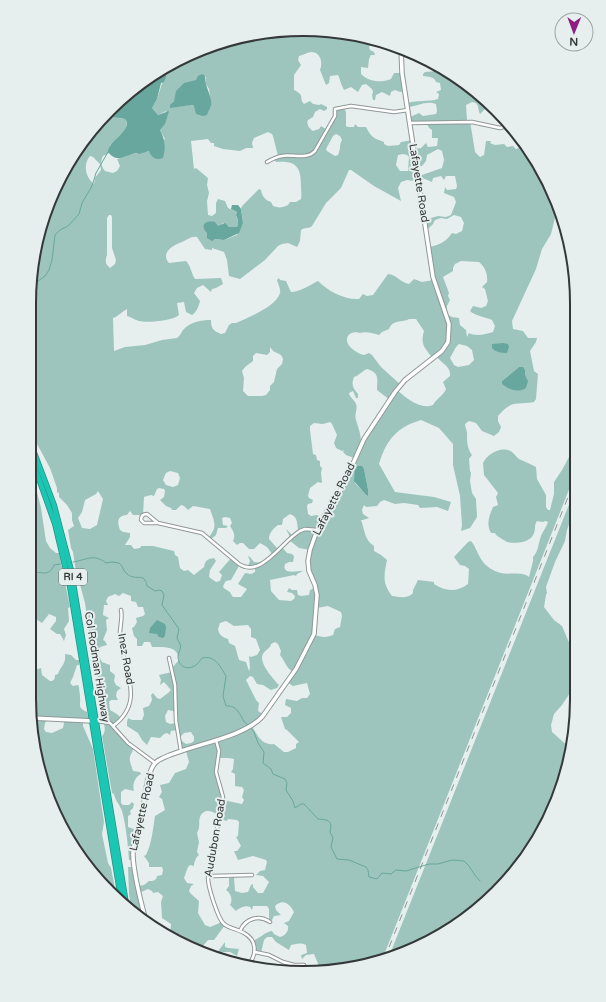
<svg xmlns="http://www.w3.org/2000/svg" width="606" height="1002" viewBox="0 0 606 1002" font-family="'Varela Round',sans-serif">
<rect width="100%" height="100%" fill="#e6efed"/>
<path fill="#9dc5be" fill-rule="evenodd" d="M303,29L357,34L386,43L385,46L382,45H378L374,43L371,44L369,47L370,50L374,52L375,55H371L369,59L368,68L361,67V74C369,82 381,83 391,79L394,73H402L405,91L400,92L395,90L391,92L390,96L382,92L376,95L375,100H373L372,95L373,92L372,89L366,84L362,85L358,92L351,87L344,90C341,85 340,79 338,75L330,76L329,83L326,85L320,70C323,63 321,53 312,52C308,52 303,55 299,56L298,60L301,65L294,75V90C306,96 298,97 304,104L310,101L313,104L319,105L321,104L327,107V109L324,111L320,109L315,112L313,117L308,120C306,123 309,129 313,131L319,129L321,126L326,129C331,121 335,109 343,106L346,112V126L348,127H354L355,124L358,127H366C371,137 373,138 384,142V144L388,146L399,145L401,142L413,140L415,149L421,148L426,143L428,147L437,146L438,138H432V130L429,128L426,122L411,123L410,117L419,113L423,116L436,114L437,111L436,104C426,100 418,106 408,107V103C417,100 429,102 438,99L439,94L436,92L441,90L440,83L436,82C434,76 428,77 423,76V74L425,72L437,71L438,66L455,75L493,108L491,110L485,109L480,114C478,110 479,106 476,103L472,102L466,105L467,120L470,121L475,152L480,157L484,155L486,141H491L490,143L495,145L504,144L507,147L513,146L516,149L519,148L523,142L540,166L558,206L551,234L542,249L536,269L512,321L513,329L523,331L528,338H537L536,342L530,351L534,371L538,374L536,399L534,402C514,405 512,400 498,416V421L501,427L499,432L494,436L482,431L476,423L469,421L465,424C465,427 467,430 467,433C467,442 467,448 472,455L469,459L470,471L471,473L470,481L472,493L476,499L477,517L470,528L461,531L462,525L460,496L453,465V444L439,428L421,420C397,427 386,440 379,464L395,492L434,497L451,502L448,511L437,507L420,508L418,505L404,503L395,504L384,500L380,502L377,506L366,507L364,505L362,510L363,514L369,518L363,520H361C365,530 364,540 374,546V551L381,555L387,560C384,575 382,583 392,596C399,597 408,599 413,593V590L418,580L434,582V584C445,591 456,593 468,584L469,569L465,566L460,565L454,557L468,542L471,541C477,548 479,560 487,566C490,569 497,572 501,573C509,575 523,571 529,577L533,561V557C539,550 538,544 541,536C543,531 546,528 548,522L545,521L543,522L537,521C534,525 536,528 534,533C531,543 515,544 507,542C503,540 499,537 496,535L495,533H491C486,524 489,516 493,507L498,505L496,497L498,493L484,475L483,463C487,454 502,445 512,452C515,454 516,457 519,459C525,462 531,464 536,467L537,479L546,495V507L548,510H550L554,494V482L562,470L576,444V472L382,960L307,972V970L309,972L317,970L319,966L314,954L306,955L302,959L301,955L307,953L306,945C300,942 297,944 291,945L289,950L276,942L272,937H267L264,940L261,953H255L253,941C260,938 265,932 272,931L274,934L280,937C285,936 289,931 288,926L284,923L289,921L294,912C290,904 283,898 275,906L276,910L281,915L274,916L271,922L269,921V909L267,906H253L252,910L250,907C246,905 239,908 236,911L230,905C233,900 231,893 226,890L229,886V878L234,877L235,891L242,893L248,892L251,885L253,884V887L258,893H263L269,882L263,876L256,875L260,871L265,870L267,862L266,860L253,856L238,860L234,851H237L241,846L236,837L238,836L239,822L237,820L228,819L227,821L220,819C216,811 204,807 200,817C198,822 201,826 197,833L199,842L197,852L199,855C196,857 194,862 194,866L190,865L188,867L184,878L187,883L194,884L191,886L189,891L191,894L199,901L198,913L205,925L210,927L222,922L225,925L214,940H208L203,946L204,950L213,955L216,954L225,942V947L228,948L239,949L237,956L230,952H220L217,955V959H215L170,936L171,924L162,918L161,902L163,896L158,892L153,893L152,891L148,889L139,893L146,922L131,909L129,894L128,867H133L138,886L144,885L149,881C153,881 156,881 157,876L162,875L163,870L162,867H149V863L144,856L146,855C152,843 153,828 155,816L165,810L162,799L159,797L162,792L160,785L169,783L175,773L186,769L189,762L186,751L181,752L179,741L180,737L177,730L171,731L170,735L167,733L164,734L160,738L151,737L147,745L142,740L138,733L127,726V722L128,718L132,720H142L144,715L143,708L149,706L152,700L151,695L153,693L157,698L160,699L168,693L171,690L164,682L160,685L161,680L159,675L172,672L171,669L179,660C178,645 163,647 152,647L150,642H144L142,646H137V639L134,636L132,628L134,627L137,622L136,618L143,616L145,614L143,607H138L136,602L131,601V596L123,593L119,596L115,594L108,597L106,601L108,605H104L103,615L109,618L106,620L107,630L103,640L105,641L107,645L100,647L99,656L102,662L110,665V671L115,675L114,681L116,685L121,688L117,691L116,696L118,700H111L109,702L110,710L117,714L121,718L113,726L134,748C128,760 129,758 133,771L140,772L141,774C135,777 132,784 134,791L125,789L121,792V803L123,805H129L132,802L134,804L133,808L130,811L131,814L128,816V827L137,830L133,846V860H129C128,845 126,825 122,811C120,805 115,800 114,794L112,793L102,736C106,732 105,726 103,721L96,667L92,653L85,603L79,581L77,579L73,552L71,548L68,530L74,526L72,520V513L67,505L59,497V493L57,492V488L50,468L29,429L30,285L44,215L75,151L108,110C111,116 119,119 125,119L127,122L125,131L110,145L109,153L103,156C100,162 101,166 105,171L113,173L117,171L120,166L117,159L132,154L150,151L165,139L160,130C163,122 168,122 166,111L158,115L152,108C153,105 155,103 157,99C160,90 165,76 165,67L198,50L250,34ZM206,77V84L209,89L211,106L208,110C203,109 196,106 191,105C183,105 179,109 172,103L196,80ZM268,132L272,134L273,136L278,156L274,158L276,162C297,160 301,168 301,186C301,191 302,195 301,199L296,202H290L288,205C282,208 279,208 273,206L271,202C265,200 262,196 261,190L259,189L243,205L241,208L243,223L237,235L224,240L215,239L212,240L207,233L218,226H220L223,223L229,227H237C239,223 238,220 236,215L237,212L228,208L225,201L218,199L216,203V213L212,216L208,215L207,201L209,193L207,185L208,178L196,168L194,169L191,141L208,139L211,143H214V146L223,149L240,151L246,148H253L252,143L254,138ZM336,134L340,136L342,140C339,145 341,149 338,155L335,156L327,151L326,149L333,136ZM438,149L442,151L444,160L442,168L419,176L417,167L422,166L426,161L427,155ZM403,154L407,155L409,157L408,171H400L396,165L398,155ZM90,156L93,157L100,164L101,170L95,178L94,184C85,177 83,164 90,156ZM349,170H351L374,186L401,201L398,188L401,182L407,180L414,181L425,179L432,182L433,178L441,176L444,180L446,176H455L457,186L456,189L447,190L445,187L444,193L454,197L456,202L451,215L446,217L438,216L424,220L427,230L433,224L435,220L441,218L447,219L454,215L461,217L464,223L462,231L456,234L452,233C447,241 438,246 428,247L433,280L422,282L414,279L409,284C401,283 396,274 388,274L373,295L367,296L363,294L359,299C344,300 328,291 318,281C310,285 300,292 291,292L286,281L280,280L279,278L277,280C278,284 281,289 280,293C276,307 248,317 236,323H232L229,325L225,333L221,334C213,331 211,328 211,320C201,320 190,322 183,330C181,333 180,336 177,338L162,340L145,345L125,347L114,351L113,318C119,316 121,312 127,309V316C131,317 135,320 139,321C147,323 173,321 179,315L177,303L184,302L186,312L192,315C196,313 199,306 200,301L194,293L197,288L203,285L211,292L212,289L216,288L223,284L221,278L195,279C191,273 191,266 186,261L169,263C160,253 173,245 182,242C187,240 191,236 197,237L205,249L212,250V248L224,252L227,260L229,276L240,279L265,260L278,246L282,244L288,243L297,247L300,241L301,230C305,227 309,229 312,226L326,203L341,188ZM109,215H111L112,217V248L116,260L115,264L110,268C105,264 105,261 107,255V218ZM461,261L479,262C485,267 488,274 487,282L482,287L485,289L488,301L486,306L481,308L473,306L470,311C475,316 486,317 492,320L495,326L493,332C486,334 476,337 469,333L467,337L466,330L460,325L459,318L452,317L446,314L447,306L450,300L448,296L449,293L443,277L453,271V268L455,264ZM409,319H416L424,331C420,346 425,347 433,359L437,357C442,364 451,366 450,376L443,382L446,389C443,396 437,398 433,405C420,410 406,398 397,390L401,385L381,367L372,355L369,353L364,355C359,354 348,348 347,341C346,333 355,331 360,333C366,331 373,333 379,335L382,332L389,329C393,319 402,323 409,319ZM459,344L467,346L472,350L474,360L469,365L458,367L454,365L450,358L456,347ZM270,347L273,351L281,355L283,359L282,364L277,369L274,382L270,386V390L266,395L262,396H248L243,391L244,378L242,371L245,367L253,361V356L256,353L267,355L270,352ZM519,367L525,370V375L502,381ZM367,369C380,373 377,378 377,390L390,400L361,442C361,434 358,427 356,420C354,415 358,409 356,404C354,399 350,398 349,393L353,391L356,398H358V394C353,388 351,385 354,377C360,375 362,371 367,369ZM330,422L332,424L337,435L334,443L336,448L342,451L344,450L343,452L346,455L354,458L337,497L323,518L317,515L311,516L308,514L307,506L308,504L312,503L313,500L309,498L308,496L310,488L318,482L321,483L322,482L321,473L322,468L320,466V461L317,460L316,455L313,454L310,430V426L314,423L323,424ZM364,469L368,489L367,496L355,483ZM170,471L178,473L180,478L178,485L173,487L166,485L163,480L166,473ZM159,488L164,489L165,491L164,497L160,500L166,506L171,508L172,510H176L181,505L184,506L188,510L193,506L210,509C214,521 218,526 209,537L211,539L216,535L218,528H226L228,526L223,525L222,518L225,517L230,518L232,523L230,526C233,531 236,534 233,541L237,545L240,543H243L249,549H254L260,543L267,547L272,554L262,563L254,562L250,557L248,556L250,561L248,566L255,567V572L251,574L245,573L238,584L247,589L241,597H233C232,596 231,594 230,592C225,588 220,589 226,581L231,580L240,564L232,557L219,572L222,575L220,581L216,582L209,577L210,570L216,561L214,558C208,559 205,560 204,567L194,575L188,570L184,571L180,568L178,557L175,555L174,551L153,546H141L140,548L134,549L131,545H125L130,537V533L123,532L120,530C117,521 117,516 127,515L130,511L133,515H143L144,497L151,495L154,496L157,489ZM98,491L103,499L97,525L90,529L82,528L78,518L82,512L85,500L96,494ZM290,514C298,517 297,523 298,530L292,535L286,529L290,537L289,540L299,548L310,550V571L315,588L310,590L309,595L301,596L298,595L297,590H292L289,588L287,592L292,593L295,596L294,599L291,601L279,600L271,591L270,580L294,575L296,576L297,574L303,571C297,571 281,575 285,564L289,562H293L294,556L292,554L287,553L281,546L277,548L269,539C269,533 273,529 278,525H282L283,519ZM328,606L341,612L342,616L340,627L335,629L333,635C326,638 321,637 314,635L317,608ZM226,621L234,626L248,625L251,629V637L256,639L260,650L257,655L251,657L249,656L250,668L249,671L246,662L239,660L235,646L229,643L228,639C222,637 219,635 218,629L220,623ZM275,642L278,644L281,651L280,655C285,661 286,668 293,672L287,682L293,686L307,683L310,694L307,698H302L297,701L286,699L285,705L291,708V713L287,717H281L285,729L287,730L299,742L296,744V748L288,752H284L274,744C261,746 257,734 251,725L263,714L258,711L259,703L256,700L246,680L250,676L253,677L257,684L263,685L271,690L277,688L279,685C273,679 258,662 263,654C266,649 270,649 271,644ZM168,710L173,711L175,714L176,723L170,724L166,722L165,716ZM191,732L194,737V741L191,743L186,744L182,741L180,737L184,733ZM219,758H228L234,759L233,769L231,772L235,774V786L242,787L244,790L242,797L244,800L242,804L223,800C220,786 215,772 219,758Z
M29,461L37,483L35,484L41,508L46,541L50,548L56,553H59L70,607L68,608L69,621L64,629L66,635L64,641L60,634H57L50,629L56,621V617L49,614L42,623L33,617L29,622Z
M576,487V505L567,530L565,541L555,562L546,587L547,593L546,595L544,607L554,620L562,626L574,654L573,664L575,679L574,685L570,689V693L562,705L554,714L551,725L552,732L570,748L562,787L531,851L470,916L388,959Z
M65,654L71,655L76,660H79V665H77L73,677L70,683L73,686L78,685L79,687C79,690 80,693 80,697C81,707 77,707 87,712L89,721H83V726L93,749L104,822L102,834L108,863L111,868L116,894L85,866L43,787L29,699V672L41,668L42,675L50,681C54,681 55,679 55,675L58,674C61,665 66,665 65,654ZM48,719L62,720L64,723L63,728L52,733L46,732L44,729L45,723Z"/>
<path fill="#68a79d" d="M165,67L166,77L164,82L161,83L157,99L152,108L158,115L169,111L165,124L160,130C165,139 166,148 163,158C156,161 151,157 149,151L139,154L137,153C124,155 118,164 108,152C109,140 127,135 127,122L125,119L113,117L108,110L151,75Z
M202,74L204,75C206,78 205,81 206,84C207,89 213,101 211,106C210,109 208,111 207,115L203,116L196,114L194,106L192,105L170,108V105L174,101L176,91L184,83L196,80L198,76Z
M232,205H238L241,209L243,223L239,233L224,240L215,239L212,241L207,238V233C199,225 206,220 215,222L218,226L225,223L229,227H237C239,223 238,219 236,215L237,212L231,209Z
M503,343L508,344L509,347L507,353C501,353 495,352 492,348V344Z
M519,367H523L525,370V375L528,381L526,388C518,393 509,390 502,384V381Z
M357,466H362L364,469L368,489V496L366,495L354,481L355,469Z
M157,620L165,624L166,627L165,636L163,638L159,637L157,634L149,633L150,628Z"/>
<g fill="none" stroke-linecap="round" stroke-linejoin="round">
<path stroke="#68a79d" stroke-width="1" d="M30,287L45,276L49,270L52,260L55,235L60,230L68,226L79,214L82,203L92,186L96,173L108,152
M73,562C87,560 93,553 106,563L112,562L119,563C123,566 123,571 127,574C137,582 144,571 147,586L155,591L159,590L162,591L164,595L162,605L179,629L177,638L181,646C180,649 179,652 178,656C178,667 188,671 196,665C199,663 200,660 202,658C215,655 220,666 226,676L223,696L226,706C228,706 231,706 233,707C241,711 241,721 248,725
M29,572C40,570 48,579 54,565L60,564
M250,727L254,732L258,743L264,752L263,763L271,769L273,774L285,779L287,783L286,790L293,801L295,808L301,804H304L318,819C328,820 333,820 330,832L333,838L331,847L337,859L349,860L366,867L368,870L369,877L377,879L382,873L391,874L396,870L406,871L429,864H438L452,860L464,861C471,866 473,875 480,881"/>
<g stroke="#909897" stroke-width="4.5">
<path id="street" d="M410,123L472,122L500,128L511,125
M267,162C272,159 276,157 282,156C292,154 307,160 315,151L335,116V109L351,106L394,112L408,110
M158,523L147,514C143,514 141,516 141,520L144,523H158L202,533L239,564C261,579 282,541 300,531L305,529L317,530
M169,658L175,685L176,721L181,751
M97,721L110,723L128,743L155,763
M113,726C146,702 124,671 120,638C119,629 123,619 121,610
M216,740L219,751L216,772L223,797L208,878C208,887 218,919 224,924C230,929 238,929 244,933C257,940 257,954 249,964
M209,875L213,876L252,875
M240,931C245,919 258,914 270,922
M255,952L269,955L283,962L294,965H304"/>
</g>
<g stroke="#909897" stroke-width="5.5">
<path id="secondary" d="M32,718L93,721
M146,922C141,901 134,878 133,856C132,844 138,833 141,821C145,804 144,786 151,770C153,765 156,761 161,759C188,745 241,739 262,717L296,669L314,634L317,595L315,585L309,571L308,561L310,550L315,536L322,519L343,486L364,439L395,392L405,380L442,351L448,342L449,324L433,277L402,73L401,48"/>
</g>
<g stroke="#249488" stroke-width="6">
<path id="highway" d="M29,439L54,505L71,570L126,903
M29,451L55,524L70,587L121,899"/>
</g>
<use href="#street" stroke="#fff" stroke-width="2.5"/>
<use href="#secondary" stroke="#fff" stroke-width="3.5"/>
<use href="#highway" stroke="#1bc6b3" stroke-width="4.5"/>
<path stroke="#8e9493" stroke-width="1" stroke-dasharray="7 7" stroke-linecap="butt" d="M384,960L576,477"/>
</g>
<g text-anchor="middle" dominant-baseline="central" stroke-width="4" stroke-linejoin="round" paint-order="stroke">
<rect fill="#e6efed" stroke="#6a6f6e" stroke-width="1" x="59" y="569" width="28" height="16" rx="3"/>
<g font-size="10" font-weight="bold" fill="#353838">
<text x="73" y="577">RI 4</text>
</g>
<g font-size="11" fill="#353838" stroke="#e6efed">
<text transform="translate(419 183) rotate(81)">Lafayette Road</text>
<text transform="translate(334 499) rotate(-63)">Lafayette Road</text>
<text transform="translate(126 659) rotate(80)">Inez Road</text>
<text transform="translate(97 667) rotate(81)">Col Rodman Highway</text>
<text transform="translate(142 812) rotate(-77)">Lafayette Road</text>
<text transform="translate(215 838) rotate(-80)">Audubon Road</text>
</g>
</g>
<path d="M0 0H606V1002H0ZM303 36H303A267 267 0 0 1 570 303V699A267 267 0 0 1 303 966H303A267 267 0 0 1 36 699V303A267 267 0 0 1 303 36Z" fill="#e6efed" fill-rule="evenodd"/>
<path fill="none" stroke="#353838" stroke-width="2" d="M303 36H303A267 267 0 0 1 570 303V699A267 267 0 0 1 303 966H303A267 267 0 0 1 36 699V303A267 267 0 0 1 303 36Z"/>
<g transform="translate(574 32) rotate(181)"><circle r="19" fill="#e6efed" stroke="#9fa6a5"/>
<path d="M0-3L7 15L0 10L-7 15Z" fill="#8d1f82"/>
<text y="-6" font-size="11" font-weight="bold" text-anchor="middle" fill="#353838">N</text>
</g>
</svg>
